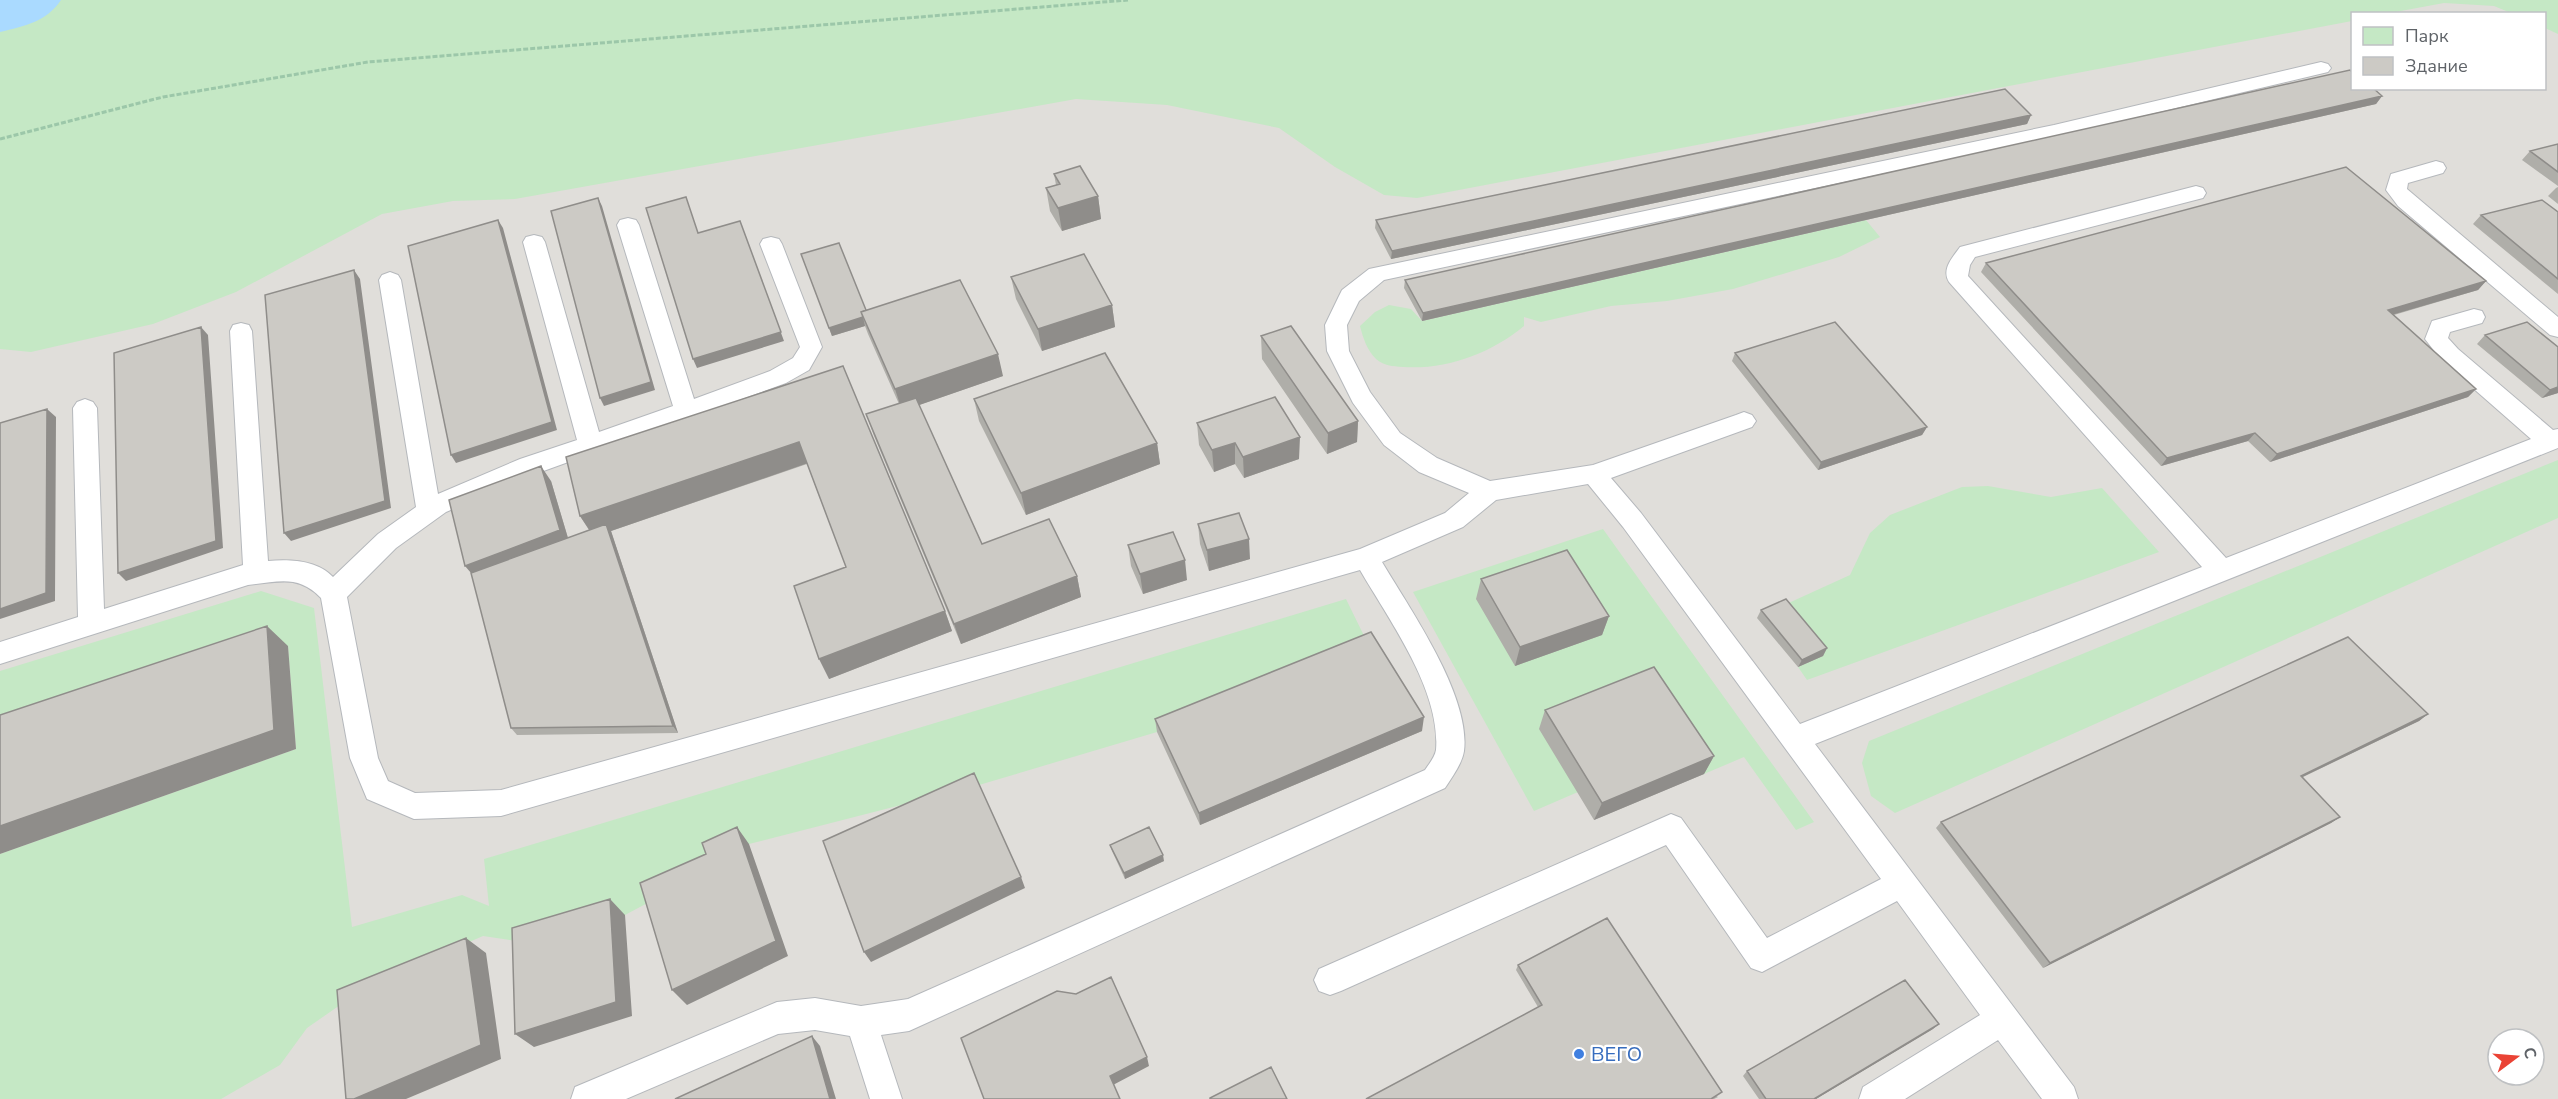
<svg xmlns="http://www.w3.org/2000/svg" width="2558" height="1099" viewBox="0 0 2558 1099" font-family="'Nunito Sans',sans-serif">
<rect width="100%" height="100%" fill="#f1efe8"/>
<path fill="#e0deda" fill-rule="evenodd" d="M0,0H2558V1099H0ZM2352,14H2544V88H2352ZM2498,1039H2534V1075H2498Z"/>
<path fill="#c5e8c5" d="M0,0H2558V34L2545,28L2544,14L2511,13L2494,6L2444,3L2390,13L2352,14V21L1417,198L1384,195L1335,167L1279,128L1167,105L1076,99L515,199L453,201L382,214L236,292L153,324L31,352L0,349Z
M1866,220L1880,237L1839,257L1733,289L1667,301L1611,306L1541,322L1524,317V326C1490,354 1446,370 1403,367C1392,366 1384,366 1376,359C1367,350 1363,338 1360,326L1375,312L1389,305L1411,309L1422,321Z
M2558,460V518L1895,813L1871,796L1862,763L1869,741Z
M1988,486L2051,497L2102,488L2159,552L1807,680L1798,667L1822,655L1782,606L1850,575L1870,533L1890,515L1962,487Z
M1603,529L1618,550L1814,822L1796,830L1744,757L1704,774L1578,792L1534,811L1413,592Z
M261,591L314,608L352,927L462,895L489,906L484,859L1346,599L1369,646L1157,732L979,785L749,844L716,860L655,899L625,915L530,943L483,936L366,987L307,1028L280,1065L221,1099H0V854L296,749L288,646L0,744V671Z"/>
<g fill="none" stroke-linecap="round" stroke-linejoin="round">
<path fill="#aadaff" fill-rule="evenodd" d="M0,0H61C46,22 25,26 0,32Z"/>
<g stroke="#b5b8bc" stroke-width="2">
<path id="lane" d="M2321,62L2328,64L2331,68L2328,72L2054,137L1384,280L1359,301L1347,325L1349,351L1370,392L1400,433L1437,458L1490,481L1593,465L1736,415L1744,412L1752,415L1756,421L1752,427L1611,478L1641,513L1800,724L2202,567L1949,282C1941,269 1953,257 1960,247L2196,186L2203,188L2206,193L2203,198L1975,257L1970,265L1968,276L2226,558L2531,439L2442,361L2425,339L2432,321L2474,309L2482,311L2485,317L2482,323L2450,332L2448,338L2458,349L2553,430L2558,429V448L1815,744L2074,1087L2078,1099H2042L1998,1040L1905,1099H1859L1863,1087L1980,1015L1897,901L1762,972L1751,968L1666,845L1341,991L1330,995L1319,991L1314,980L1319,969L1671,814L1681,818L1767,938L1881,879L1623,527L1588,484L1496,500L1463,527L1382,562C1410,609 1471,696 1464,751C1462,764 1452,777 1445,788L920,1026L909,1031L881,1035L902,1099H870L850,1036L815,1030L778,1034L626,1099H571L575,1087L777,1002L815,998L861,1006L908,999L1425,770C1429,764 1435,757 1436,750C1441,690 1389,620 1360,570L501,816L414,819L367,799L350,758L321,598C298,574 278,582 248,585L0,664V642L78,617L73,408L77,402L85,399L93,402L97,408L104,609L243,565L230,331L233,325L241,323L249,325L252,331L268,561C290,559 317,560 333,577L378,534L416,507L379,280L382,275L390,272L398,275L401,280L438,494L520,459L577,440L523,242L526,237L534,235L542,237L545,242L599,432L673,406L617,225L620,220L628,218L636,220L639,225L694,399L770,371L793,358L800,347L760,244L763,239L771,237L779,239L782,244L822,347L809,370L786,383L538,473L446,512L396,548L347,597L378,758L388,781L415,793L501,790L1360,549L1445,513L1469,493L1419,472L1384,445L1353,403L1327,351L1325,325L1339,296L1342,290L1369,269L2054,125Z
M2436,161L2443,163L2446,168L2443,173L2408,183L2407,189L2558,317V337L2550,335L2398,206L2386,190L2391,174Z"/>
</g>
<path stroke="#9cc7a9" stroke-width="3" stroke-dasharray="5 2" stroke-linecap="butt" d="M0,139L163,97L368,62L1128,0"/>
<use href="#lane" fill="#fff" fill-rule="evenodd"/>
</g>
<path fill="#afaea9" d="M2382,96L2376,104L1422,321L1404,288L1405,280Z
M2031,115L2027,124L1391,259L1375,228L1376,220Z
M2558,144V186L2522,160L2530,151Z
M1054,174L1098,196L1101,219L1062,231L1050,211L1046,188L1056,185Z
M2558,187V204L2548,196L2556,188Z
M2558,212V294L2473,224L2481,215Z
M801,254L866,310L1003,376L919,405L982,544L1077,576L1081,597L961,644L874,436L866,414L899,404L868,334L865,326L832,336Z
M1986,263L2486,281L2478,290L2394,315L2476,389L2468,397L2270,462L2248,441L2161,466L1981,272Z
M1011,277L1112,305L1115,327L1042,351L1016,299Z
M2485,335L2558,347V393L2542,398L2477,344Z
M1261,336L1358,421L1357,442L1327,454L1262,359Z
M1735,353L1927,427L1922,435L1818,470L1732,361Z
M843,366L945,611L952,631L829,679L846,567L807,464L611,531L678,733L517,735L511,728L551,481L568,538L589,530L580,516Z
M974,399L1157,443L1160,464L1026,515L979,421Z
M1197,423L1299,459L1244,478L1235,464L1214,472L1199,445Z
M1198,524L1250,559L1209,571L1200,544Z
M1128,545L1187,580L1143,594L1131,566Z
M1481,579L1609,616L1602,635L1515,666L1476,599Z
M1761,610L1827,648L1823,656L1798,667L1757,618Z
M1545,710L1714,756L1704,774L1594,820L1539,729Z
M2428,714L2419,721L2303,777L2340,817L2331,823L2043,968L1936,828L1941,822Z
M1155,719L1422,731L1200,825L1157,732Z
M1110,845L1164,861L1125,879L1112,851Z
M1518,965L1718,1097L1714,1099H1366L1538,1007L1516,970Z
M1933,1029L1816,1099H1759L1743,1076L1747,1071Z"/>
<path fill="#8f8d8a" d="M2382,96L2376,104L1422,321L1423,313Z
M2031,115L2027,124L1391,259L1392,251Z
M1098,196L1101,219L1062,231L1058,208Z
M598,198L602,206L655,390L604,406L600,398Z
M498,220L503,228L557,430L456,463L451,455Z
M740,221L784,341L697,368L693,359Z
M354,270L360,279L391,508L291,541L284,533Z
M2486,281L2478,290L2381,318L2388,310Z
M1112,305L1115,327L1042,351L1038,329Z
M863,317L865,326L832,336L829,328Z
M201,327L208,335L223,548L126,581L118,573Z
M998,354L1003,376L902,411L895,389Z
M2558,387V393L2542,398L2550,390Z
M2476,389L2468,397L2270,462L2277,454Z
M47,409L56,417L55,601L0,619V609Z
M1358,421L1357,442L1327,454L1328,433Z
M1927,427L1922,435L1818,470L1821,462Z
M2255,433L2248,441L2161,466L2167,458Z
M1300,437L1299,459L1244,478L1243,457Z
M799,442L808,463L611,531L678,733L673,726L594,537L580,516Z
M1157,443L1160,464L1026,515L1021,493Z
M1235,443V464L1214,472L1212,450Z
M541,466L551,481L570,545L477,580L465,566Z
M1249,539L1250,559L1209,571L1207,550Z
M1185,560L1187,580L1143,594L1140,574Z
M1077,576L1081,597L961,644L954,624Z
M945,611L952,631L829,679L819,659Z
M1609,616L1602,635L1515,666L1520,647Z
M267,626L288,646L296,749L0,854V826Z
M1827,648L1823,656L1798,667L1802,660Z
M2428,714L2419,721L2292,782L2301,776Z
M1424,717L1422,731L1200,825L1199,813Z
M1714,756L1704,774L1594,820L1602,803Z
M2340,817L2331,823L2043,968L2050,963Z
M737,827L749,844L788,956L687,1005L672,990Z
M1163,855L1164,861L1125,879L1124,873Z
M1021,877L1025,888L871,962L864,952Z
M610,899L625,915L632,1016L534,1047L515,1034Z
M466,938L486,953L501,1059L406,1099H354Z
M1939,1024L1933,1029L1816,1099H1814Z
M812,1036L820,1046L836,1099H830Z
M1147,1057L1149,1066L1113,1085L1110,1076Z"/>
<path fill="#cccac5" stroke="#8f8d8a" stroke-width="1.5" d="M2350,70L2352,72V88H2373L2382,96L1423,313L1405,280Z
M2005,89L2031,115L1392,251L1376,220Z
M2558,144V172L2530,151Z
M1080,166L1098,196L1058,208L1046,188L1060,184L1054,174Z
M2346,167L2486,281L2388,310L2476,389L2277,454L2255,433L2167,458L1986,263Z
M686,197L698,233L740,221L781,332L693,359L646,208Z
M598,198L651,382L600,398L551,211Z
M2542,200L2558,212V279L2481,215Z
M498,220L552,422L451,455L408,246Z
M839,243L866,310L861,312L863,317L829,328L801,254Z
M1084,254L1112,305L1038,329L1011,277Z
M354,270L385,501L284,533L265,295Z
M960,280L998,354L895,389L861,312Z
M1835,322L1927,427L1821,462L1735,353Z
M2527,322L2558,347V387L2550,390L2485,335Z
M1291,326L1358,421L1328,433L1261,336Z
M201,327L216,541L118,573L114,353Z
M1105,353L1157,443L1021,493L974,399Z
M843,366L945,611L819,659L794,586L846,567L799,442L580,516L566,457Z
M1275,397L1300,437L1243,457L1235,443L1212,450L1197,423Z
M916,398L982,544L1049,519L1077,576L954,624L866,414Z
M47,409L46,593L0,609V423Z
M541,466L560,530L465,566L449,500Z
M1239,513L1249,539L1207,550L1198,524Z
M606,524L673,726L511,728L471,573Z
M1173,532L1185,560L1140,574L1128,545Z
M1567,550L1609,616L1520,647L1481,579Z
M1786,599L1827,648L1802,660L1761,610Z
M267,626L274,730L0,826V715Z
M1371,632L1424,717L1199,813L1155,719Z
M2348,637L2428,714L2301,776L2340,817L2050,963L1941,822Z
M1654,667L1714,756L1602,803L1545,710Z
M974,773L1021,877L864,952L823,841Z
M737,827L776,941L672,990L640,883L706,854L702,843Z
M1149,827L1163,855L1124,873L1110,845Z
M610,899L616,1002L515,1034L512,928Z
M1607,918L1722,1092L1711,1099H1366L1542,1005L1518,965Z
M466,938L481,1045L354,1099H346L337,990Z
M1111,977L1147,1057L1110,1076L1120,1099H984L961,1038L1057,991L1076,994Z
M1905,980L1939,1024L1814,1099H1766L1747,1071Z
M812,1036L830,1099H675Z
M1271,1067L1287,1099H1210V1098Z"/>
<circle fill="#3f7fe0" stroke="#fff" stroke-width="2" cx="1579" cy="1054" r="6"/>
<g text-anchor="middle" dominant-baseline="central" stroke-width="4.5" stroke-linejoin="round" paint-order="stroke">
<g font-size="20" fill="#366cbe" stroke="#fff" text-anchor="start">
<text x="1591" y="1054">ВЕГО</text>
</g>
</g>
<rect x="2351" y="12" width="195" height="78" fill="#ffffff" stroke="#bfc1c3" stroke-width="1.5"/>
<rect x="2363" y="27" width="30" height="18" fill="#c5e8c5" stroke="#bfc1c3" stroke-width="1.5"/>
<text x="2405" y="42" font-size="18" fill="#5f6368">Парк</text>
<rect x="2363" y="57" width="30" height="18" fill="#cccac5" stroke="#bfc1c3" stroke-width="1.5"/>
<text x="2405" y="72" font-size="18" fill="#5f6368">Здание</text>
<g transform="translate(2516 1057) rotate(74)"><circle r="28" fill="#ffffff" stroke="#bfc1c3" stroke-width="1.5"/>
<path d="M0-4.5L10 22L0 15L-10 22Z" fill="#ea4335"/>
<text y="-9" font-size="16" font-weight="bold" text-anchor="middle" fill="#5f6368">С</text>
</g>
</svg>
